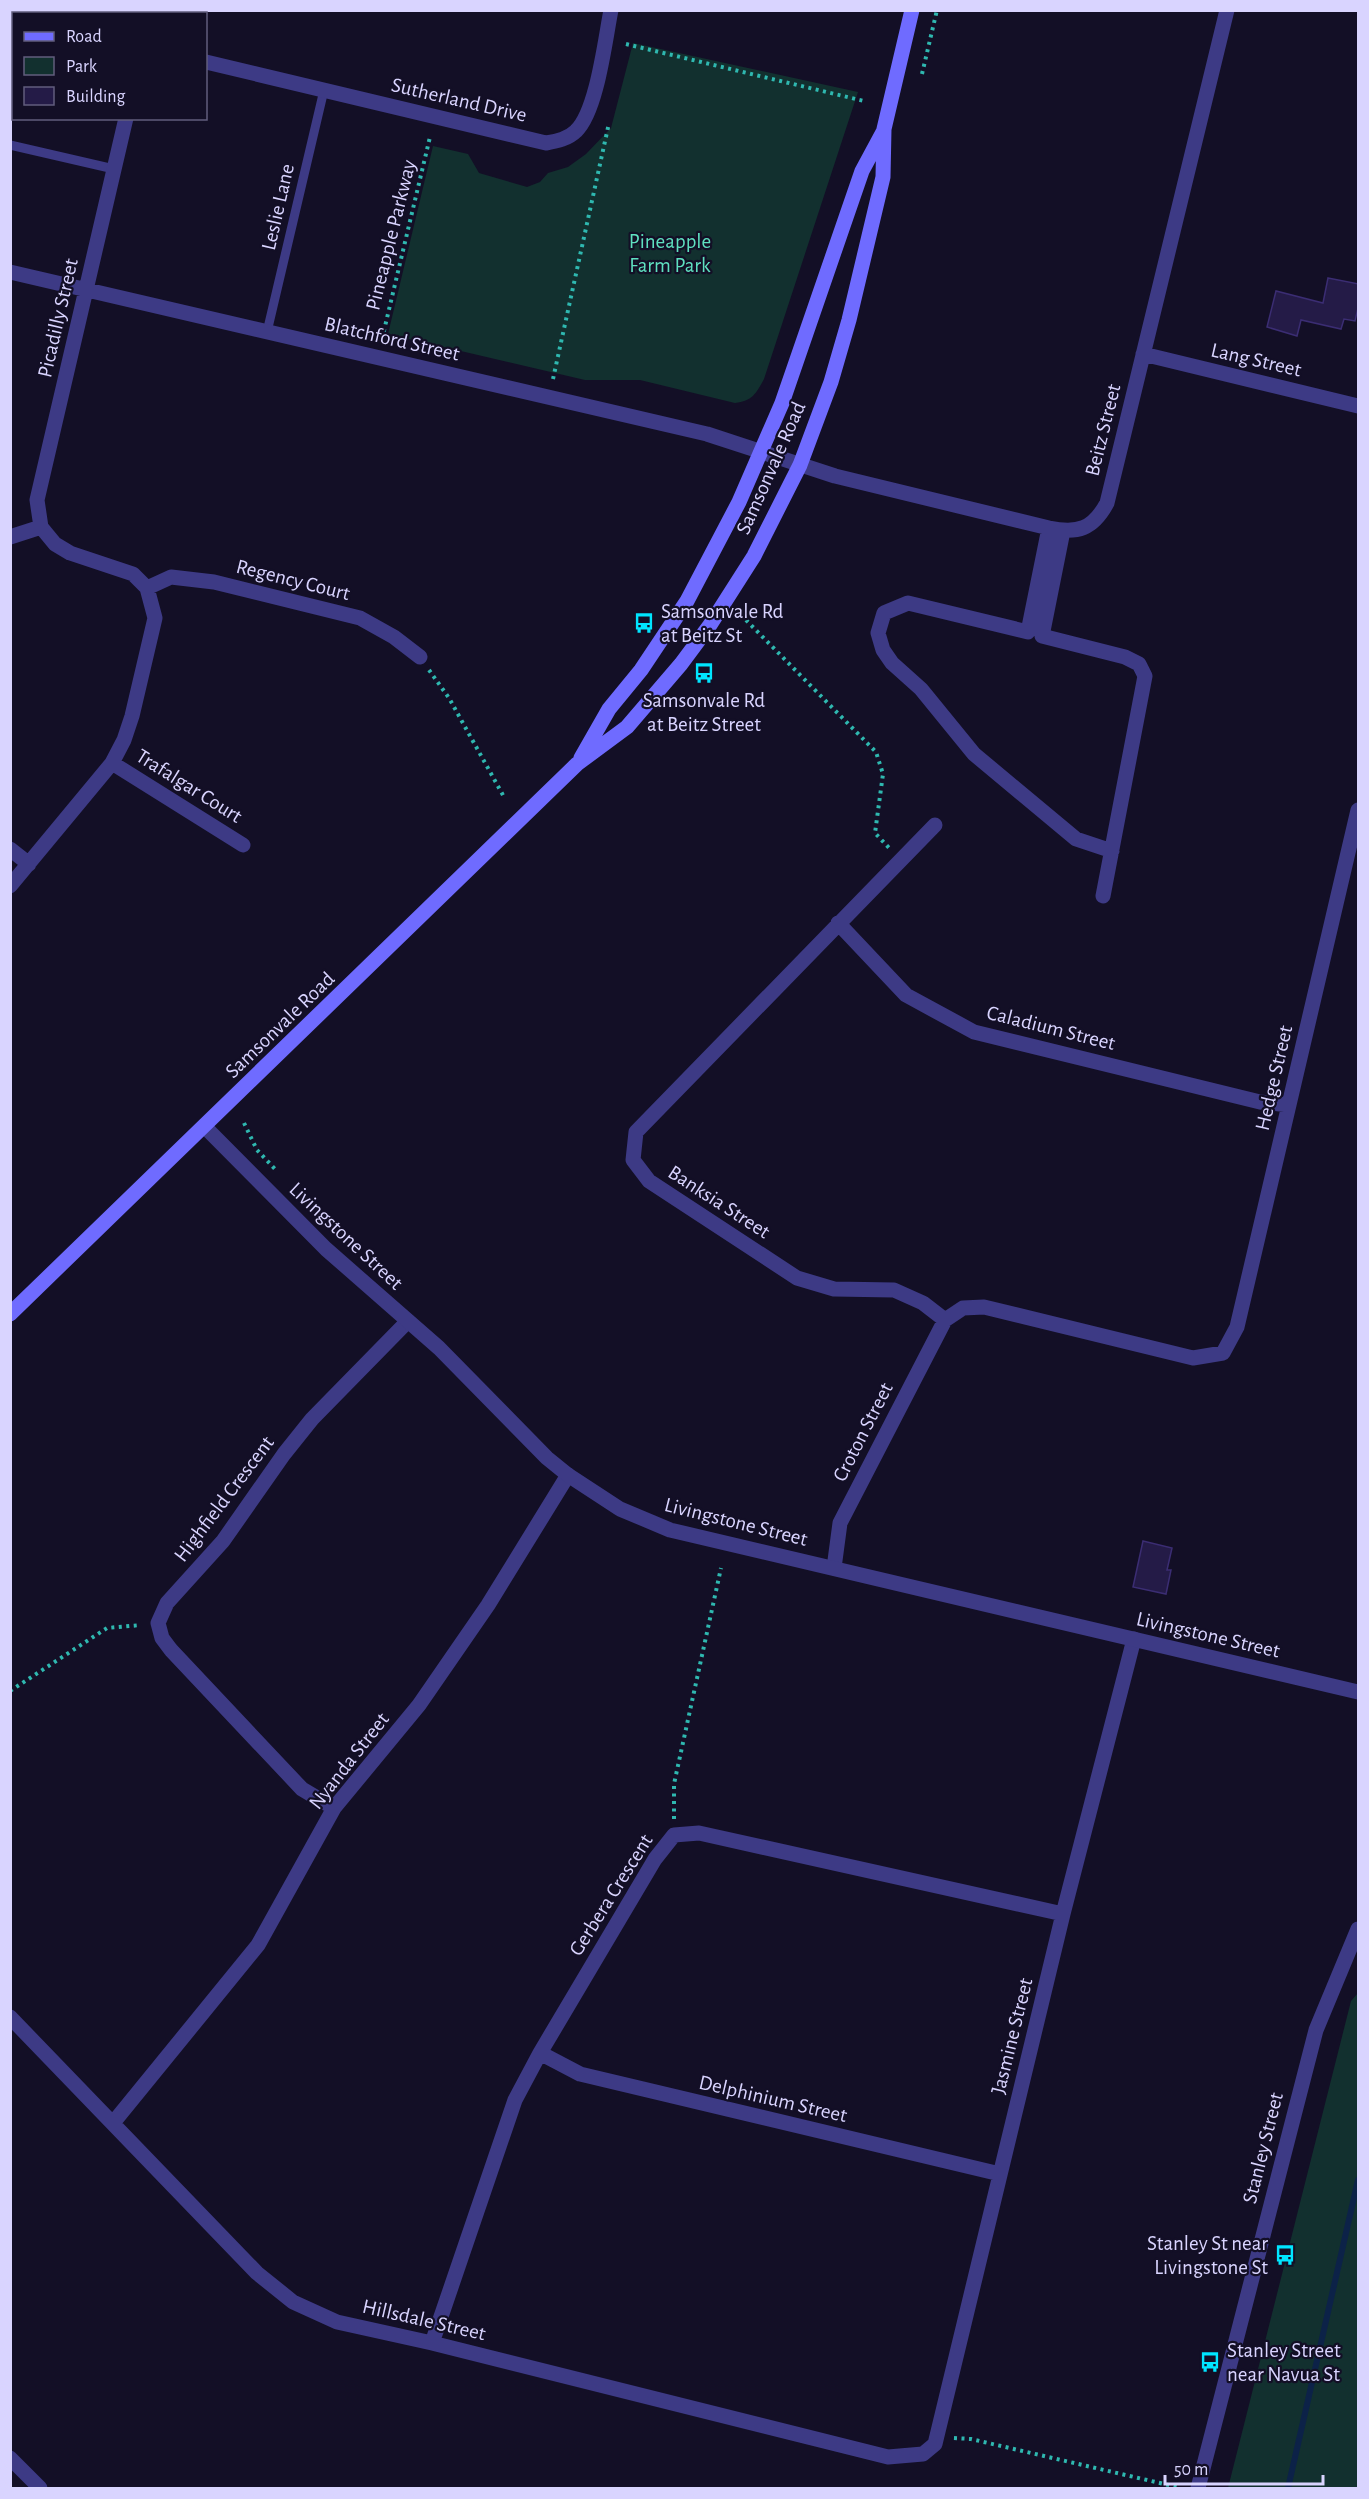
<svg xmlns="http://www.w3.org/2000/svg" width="1369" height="2499" viewBox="0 0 1369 2499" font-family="'Alegreya Sans',sans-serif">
<rect width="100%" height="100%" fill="#130f26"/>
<path fill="#12302f" d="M633,43L858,92L764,379C756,394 752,401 735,403L640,380H585L388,334L433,146L468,154L479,173L527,187L540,182L548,173L568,167L586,154L611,128Z
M1358,1993V2488H1228L1351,2001Z"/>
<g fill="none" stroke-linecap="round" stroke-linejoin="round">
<path stroke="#0c2248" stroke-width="6" d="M1288,2488L1358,2180"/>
</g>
<path fill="#241b47" stroke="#3b2d73" stroke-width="1.5" d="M1328,278L1359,284V304L1355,321L1344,319L1341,329L1301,320L1297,336L1267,327L1276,291L1323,303Z
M1143,1541L1172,1548L1167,1570H1171L1166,1594L1133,1587Z"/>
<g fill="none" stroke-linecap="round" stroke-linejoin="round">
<path stroke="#2fb8b0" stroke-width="4" stroke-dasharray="3 4.5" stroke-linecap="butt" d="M626,44L864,101
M922,74L937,10
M382,339L430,137
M553,379L609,123
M746,620L876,752L883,774L875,833L890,849
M429,670L449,698L504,797
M244,1123L257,1150L275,1169
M10,1691L107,1628L141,1625
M674,1819V1784L721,1568
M954,2438L971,2439L1177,2487"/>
<path stroke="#3d3a85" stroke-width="9" d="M10,145L114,169
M267,332L324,90"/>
<path stroke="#3d3a85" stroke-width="15" d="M10,16L14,17
M206,62L546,143C557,141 568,139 576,131C597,111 605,40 611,10
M10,272L707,434L835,476L1049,528C1078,534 1093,529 1107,503L1227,10
M1143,354L1358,406
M41,527L37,500L126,118
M1049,528L1028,632L908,603L884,613L878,633L883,650L892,663L921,689L974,754L1076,839L1112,851
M1063,531L1042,636L1125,657L1139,664L1145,676L1103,896
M10,537L41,527L55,544L70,553L133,574L147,588L155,618L132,716L124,740L112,763L10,886
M147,588L171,577L214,582L360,618L394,637L420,657
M112,763L243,845
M935,825L636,1132L633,1160L649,1181L797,1278L834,1289L894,1290L923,1303L945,1320
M10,849L29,864
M838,923L906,995L974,1032L1260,1102L1289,1105
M834,1568L840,1523L945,1320L963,1308L984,1307L1193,1358L1223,1353L1237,1327L1358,810
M334,1808L302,1789L171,1650L162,1638L158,1623L167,1603L223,1541L284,1454L312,1419L408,1321
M10,2017L257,2273L293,2302L337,2322L432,2343L888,2457L923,2454L935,2444L1063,1914L1134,1639
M540,2053L580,2074L1000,2174
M113,2123L258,1945L334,1808L419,1705L488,1605L568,1475
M432,2343L515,2100L540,2053L655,1859L674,1835L699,1833L1063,1914
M10,2458L40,2488"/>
<path stroke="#3d3a85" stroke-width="15" d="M205,1127L326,1249L439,1348L547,1458L568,1475L620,1509L670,1530L1358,1692
M1198,2488L1316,2030L1358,1929"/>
<path stroke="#6f6bff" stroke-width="15" d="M581,758L609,709L641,670L687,601L739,502L782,403L862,171L883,132
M10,1314L577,764L627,727L681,664L710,625L754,556L800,465L831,382L849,320L883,177L884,129L912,10"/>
</g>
<defs>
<g id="bus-bare" transform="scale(1.62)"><path d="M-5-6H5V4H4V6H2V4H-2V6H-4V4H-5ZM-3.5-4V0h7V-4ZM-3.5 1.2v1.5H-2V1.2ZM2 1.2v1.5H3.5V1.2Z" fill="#00e5ff" stroke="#130f26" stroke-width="2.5" paint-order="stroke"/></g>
</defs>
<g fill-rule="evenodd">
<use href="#bus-bare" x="644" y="623"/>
<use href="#bus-bare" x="704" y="673"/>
<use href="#bus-bare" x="1285" y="2255"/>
<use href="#bus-bare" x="1210" y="2362"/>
</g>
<g text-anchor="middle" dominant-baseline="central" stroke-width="4.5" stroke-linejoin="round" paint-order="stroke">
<g font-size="21" fill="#d9d4ff" stroke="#130f26">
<text transform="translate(459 100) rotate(13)">Sutherland Drive</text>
<text transform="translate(278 207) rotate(-77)">Leslie Lane</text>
<text transform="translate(391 235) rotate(-76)">Pineapple Parkway</text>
<text transform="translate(58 318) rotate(-77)">Picadilly Street</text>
<text transform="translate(392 339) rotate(13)">Blatchford Street</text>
<text transform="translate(1256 360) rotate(13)">Lang Street</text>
<text transform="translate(1103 430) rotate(-76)">Beitz Street</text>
<text transform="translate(771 468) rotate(-66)">Samsonvale Road</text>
<text transform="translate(293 580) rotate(14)">Regency Court</text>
<text transform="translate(189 786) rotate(32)">Trafalgar Court</text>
<text transform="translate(280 1025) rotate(-44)">Samsonvale Road</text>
<text transform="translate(1051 1028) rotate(14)">Caladium Street</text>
<text transform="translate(1274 1078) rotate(-77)">Hedge Street</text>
<text transform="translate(719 1202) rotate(33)">Banksia Street</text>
<text transform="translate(346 1236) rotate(43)">Livingstone Street</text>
<text transform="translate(863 1432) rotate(-63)">Croton Street</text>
<text transform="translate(224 1499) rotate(-53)">Highfield Crescent</text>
<text transform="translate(736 1522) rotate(14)">Livingstone Street</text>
<text transform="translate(1208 1635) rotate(13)">Livingstone Street</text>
<text transform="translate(349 1761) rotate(-52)">Nyanda Street</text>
<text transform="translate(611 1895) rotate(-58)">Gerbera Crescent</text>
<text transform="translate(1012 2036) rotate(-76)">Jasmine Street</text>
<text transform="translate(773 2099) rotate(13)">Delphinium Street</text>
<text transform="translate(1263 2148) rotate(-76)">Stanley Street</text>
<text transform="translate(424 2320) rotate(13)">Hillsdale Street</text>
</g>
<g font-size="21" fill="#5fe0c0" stroke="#130f26">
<text x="670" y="241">Pineapple<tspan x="670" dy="24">Farm Park</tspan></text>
</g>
<g font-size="21" fill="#d9d4ff" stroke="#130f26" text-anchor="start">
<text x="661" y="611">Samsonvale Rd<tspan x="661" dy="24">at Beitz St</tspan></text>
<text x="704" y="700" text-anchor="middle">Samsonvale Rd<tspan x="704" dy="24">at Beitz Street</tspan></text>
<text x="1268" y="2243" text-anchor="end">Stanley St near<tspan x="1268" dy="24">Livingstone St</tspan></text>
<text x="1227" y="2350">Stanley Street<tspan x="1227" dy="24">near Navua St</tspan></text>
</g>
</g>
<rect width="1369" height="2499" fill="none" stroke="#d9d4ff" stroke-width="24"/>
<rect x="12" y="12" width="195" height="108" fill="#130f26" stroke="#625e7d" stroke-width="1.5"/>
<rect x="24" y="32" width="30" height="9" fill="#6f6bff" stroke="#625e7d" stroke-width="1.5"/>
<text x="66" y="42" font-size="18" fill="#d9d4ff">Road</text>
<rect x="24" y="57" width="30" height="18" fill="#12302f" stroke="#625e7d" stroke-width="1.5"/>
<text x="66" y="72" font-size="18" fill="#d9d4ff">Park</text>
<rect x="24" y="87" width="30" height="18" fill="#241b47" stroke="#625e7d" stroke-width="1.5"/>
<text x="66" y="102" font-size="18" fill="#d9d4ff">Building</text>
<path d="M1165 2475v9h158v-9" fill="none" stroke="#d9d4ff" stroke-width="3"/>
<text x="1174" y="2475" font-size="18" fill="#d9d4ff" stroke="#130f26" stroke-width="4.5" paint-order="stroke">50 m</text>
</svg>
